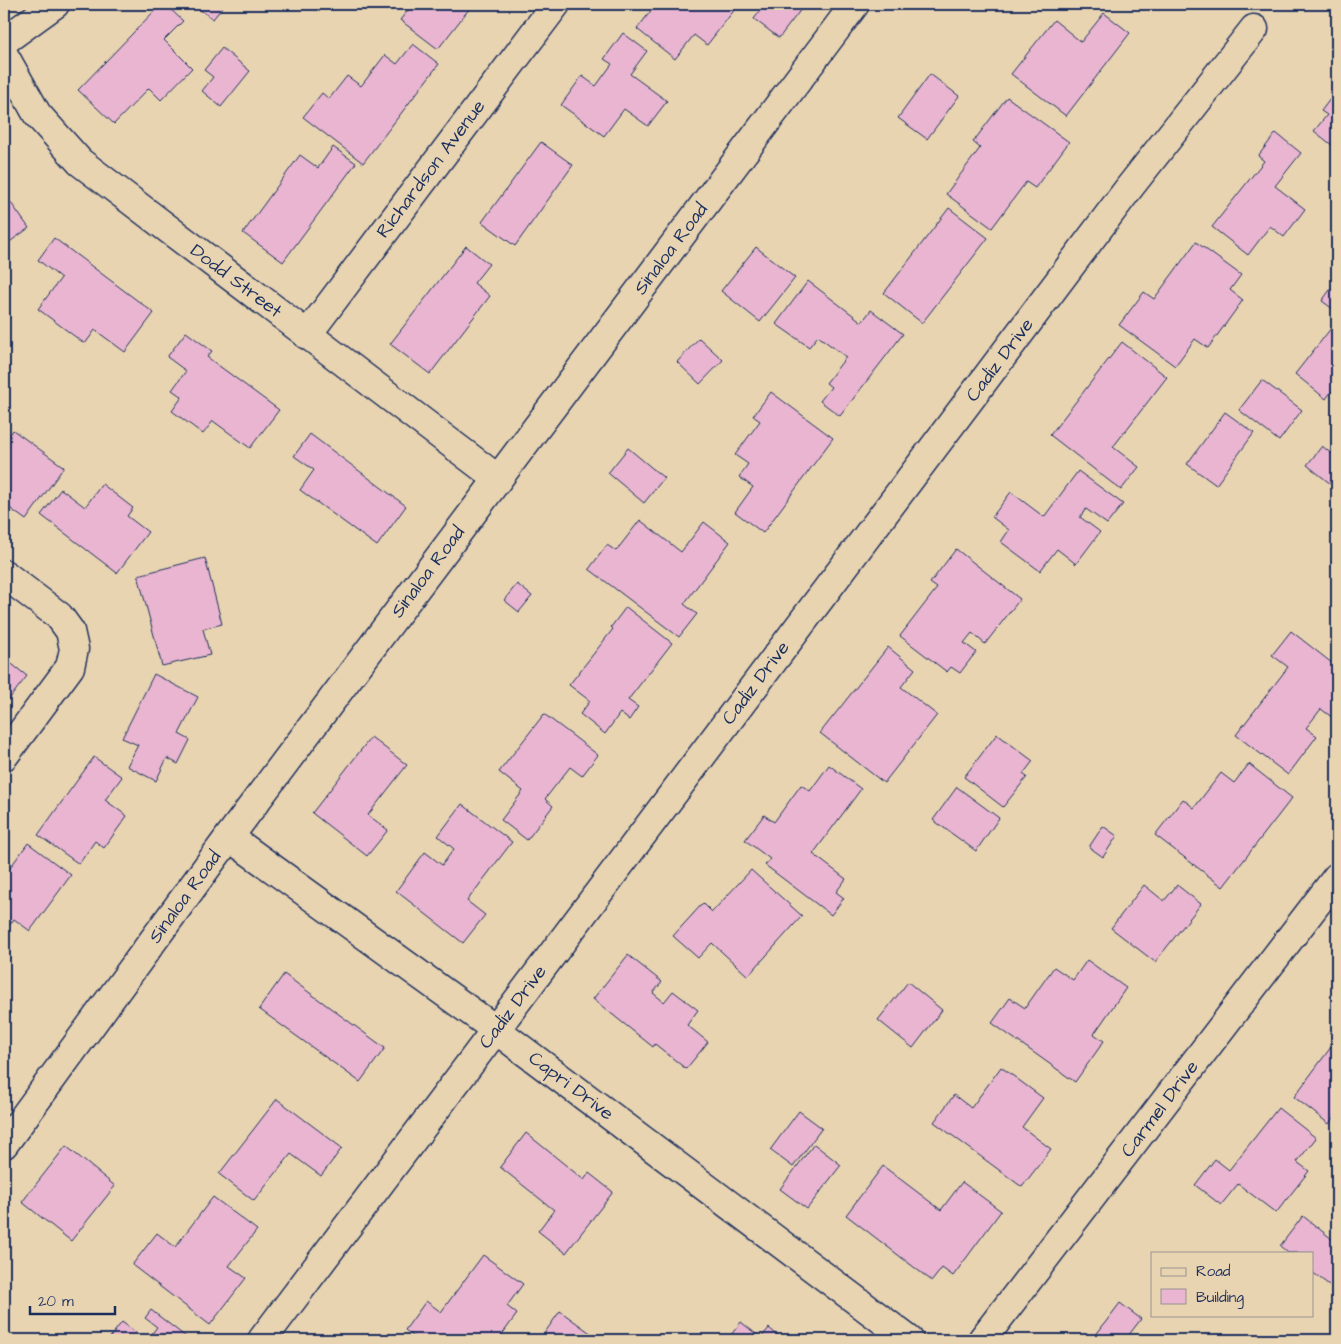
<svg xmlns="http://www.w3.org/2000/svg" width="1341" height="1344" viewBox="0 0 1341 1344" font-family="'Architects Daughter',sans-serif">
<rect width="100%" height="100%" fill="#e9d4b2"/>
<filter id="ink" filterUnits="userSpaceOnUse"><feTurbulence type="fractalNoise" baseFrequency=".02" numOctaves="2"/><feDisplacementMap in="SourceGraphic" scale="10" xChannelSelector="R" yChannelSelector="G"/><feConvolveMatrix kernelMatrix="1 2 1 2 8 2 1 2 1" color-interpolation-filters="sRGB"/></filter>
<g filter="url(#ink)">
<path fill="#e9b5d0" stroke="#1b2f5e" d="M161,4H165L183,21L164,40L192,68L161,100L149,88L114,124L78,90Z
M192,4H225L213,19Z
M413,4H473L438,49L400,20Z
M656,4H739L707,45L694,35L675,59L637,29Z
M765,4H805L779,38L754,19Z
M1136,4H1148L1144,10Z
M1104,13L1130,33L1066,116L1011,74L1054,20L1081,42Z
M623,33L647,51L630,74L667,101L648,126L624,109L604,136L561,105L582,76L596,86L612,64L604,59Z
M413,44L439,64L363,163L303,117L322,93L329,99L347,76L361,86L385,55L397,64Z
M222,48L250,71L221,107L202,91L213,77L204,70Z
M930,74L959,96L927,139L898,118Z
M1337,90V149L1314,131L1327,115L1321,111Z
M1007,97L1069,142L1035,188L1026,182L992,228L946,194L980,148L973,142Z
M1276,133L1301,153L1275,186L1305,209L1284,237L1270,226L1248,255L1212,227L1264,161L1258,156Z
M541,142L573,165L515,246L482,222Z
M333,147L356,163L283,262L243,233L300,155L318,168Z
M4,193L29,228L4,246Z
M949,208L988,238L922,323L884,293Z
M54,238L154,313L125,352L95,330L85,344L38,309L61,278L38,260Z
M1196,242L1241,275L1230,290L1243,300L1208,348L1195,339L1175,366L1119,325L1144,292L1154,299Z
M466,246L489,264L474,283L490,296L430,374L390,344Z
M756,247L795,278L760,322L721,291Z
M1337,280V312L1322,301Z
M808,281L862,322L871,310L903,334L840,416L820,401L831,387L826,383L846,357L818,336L809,347L776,324Z
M1332,327L1337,332V384L1326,399L1295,374Z
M186,332L212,351L207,357L279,410L250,448L213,421L203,434L172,411L182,397L172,390L186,371L167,357Z
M699,338L723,360L700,384L677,362Z
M1122,342L1167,377L1113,447L1139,467L1121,490L1050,435Z
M1262,380L1302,410L1279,441L1239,410Z
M771,392L833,438L763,533L735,512L753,487L739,477L748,464L735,455L760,421L753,416Z
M1225,412L1254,433L1216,485L1187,464Z
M13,430L64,467L26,520L4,504V443Z
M310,434L406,506L377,546L300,490L314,470L294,456Z
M1322,446L1337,458V489L1307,465Z
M628,448L664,478L644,503L608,473Z
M1078,471L1123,504L1107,524L1086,509L1080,517L1100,532L1076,564L1057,549L1040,571L1001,542L1009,530L992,517L1011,492L1044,517Z
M102,484L133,508L127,516L148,532L117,573L41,515L61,489L85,507Z
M640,520L681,552L704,522L730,542L684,604L697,614L679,637L589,569L607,545L616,551Z
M956,549L1020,599L985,644L972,633L964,643L976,652L960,673L951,667L947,672L900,636L937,588L930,583Z
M205,558L222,624L203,629L210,655L162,666L138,575Z
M517,584L532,596L519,612L504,600Z
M626,607L672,643L628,700L638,707L629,720L620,713L605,734L580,714L590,701L569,685L613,629L611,627Z
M1291,631L1337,667V721L1321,709L1306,728L1317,736L1288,775L1236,735L1288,667L1272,655Z
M888,647L915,669L901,687L937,715L884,783L820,733Z
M4,658L27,676L6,703L4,702Z
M154,674L198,697L179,734L190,740L178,764L167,758L156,781L127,766L138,745L122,738Z
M544,714L598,755L582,776L570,767L545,799L553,806L527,840L501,820L523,791L499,772Z
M997,734L1033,761L1023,774L1027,777L1003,807L964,777Z
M371,737L407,765L368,815L388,830L367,856L312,813Z
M94,757L122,777L105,800L127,816L104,848L95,841L79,864L38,835Z
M1249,764L1292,798L1223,887L1155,835L1183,799L1194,808L1221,773L1234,783Z
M829,765L861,789L813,854L846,879L836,892L844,898L831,915L765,865L770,859L745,840L764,815L774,822L801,785L810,791Z
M957,787L999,818L976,851L933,820Z
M462,804L512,842L467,901L485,915L463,943L396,891L425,852L442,865L454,849L438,836Z
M1103,826L1117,836L1103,857L1089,847Z
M28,843L71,875L30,931L14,919L4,933V876Z
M751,870L802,916L748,976L712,943L698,958L673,936L703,903L712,912Z
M1144,885L1164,901L1177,885L1201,904L1155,962L1111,928Z
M628,955L662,982L653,993L664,1002L673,991L698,1010L687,1025L708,1042L686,1069L655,1044L653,1047L593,999Z
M1087,960L1126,988L1094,1034L1104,1041L1075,1082L992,1023L1010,998L1025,1008L1054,967L1073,980Z
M284,974L385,1048L360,1082L259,1009Z
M908,982L942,1010L913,1048L878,1020Z
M1337,1039V1112L1329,1124L1294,1097Z
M1001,1067L1043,1098L1022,1127L1051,1149L1022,1187L934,1122L954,1095L971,1108Z
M277,1099L342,1148L321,1176L291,1154L254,1201L219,1174Z
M1278,1108L1316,1138L1297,1162L1309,1171L1276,1213L1238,1184L1221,1205L1195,1185L1215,1159L1229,1170Z
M799,1111L822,1128L793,1167L770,1150Z
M526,1133L584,1180L589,1173L613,1192L566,1253L538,1231L554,1210L500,1167Z
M814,1144L841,1165L807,1209L780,1189Z
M66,1146L115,1186L71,1241L22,1202Z
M883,1166L941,1210L962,1182L1001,1211L953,1276L942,1268L932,1281L846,1215Z
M213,1197L257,1230L229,1266L246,1278L210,1325L132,1265L157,1233L175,1247Z
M1303,1216L1337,1243V1291L1312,1272V1253H1288L1280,1246Z
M483,1255L523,1284L507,1306L517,1314L498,1340H418L405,1330L426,1301L441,1312Z
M1120,1303L1141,1319L1125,1340H1092Z
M151,1310L190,1340H147L157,1327L145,1318Z
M560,1311L600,1340H544L541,1338Z
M122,1322L146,1340H108Z
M741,1322L761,1338L769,1328L783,1340H727Z
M383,1333L394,1340H378Z"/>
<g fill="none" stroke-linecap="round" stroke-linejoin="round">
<g stroke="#1b2f5e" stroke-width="31">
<path id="street" d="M4,41L55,4
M4,55L37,114L80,162L498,479
M307,335L556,4
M4,574L59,616L70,631L74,649L70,667L4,756
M229,837L495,1029L909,1340
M262,1340L1129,188L1254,29
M982,1340L1337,877"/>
</g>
<g stroke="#1b2f5e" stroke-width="31">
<path id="secondary" d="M4,1144L229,837L855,4"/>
</g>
<use href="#street" stroke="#e9d4b2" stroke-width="28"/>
<use href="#secondary" stroke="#e9d4b2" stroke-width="28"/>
</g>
</g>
<g text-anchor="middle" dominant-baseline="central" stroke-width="5" stroke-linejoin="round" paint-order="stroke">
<g font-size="19" fill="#1b2f5e" stroke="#e9d4b2">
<text transform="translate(431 169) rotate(-53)">Richardson Avenue</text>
<text transform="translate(671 249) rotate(-53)">Sinaloa Road</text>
<text transform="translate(236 281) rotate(37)">Dodd Street</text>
<text transform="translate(1000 360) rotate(-53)">Cadiz Drive</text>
<text transform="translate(428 572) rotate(-53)">Sinaloa Road</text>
<text transform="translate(756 683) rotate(-53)">Cadiz Drive</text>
<text transform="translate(185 897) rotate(-54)">Sinaloa Road</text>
<text transform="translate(513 1007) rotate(-53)">Cadiz Drive</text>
<text transform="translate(571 1086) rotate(37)">Capri Drive</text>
<text transform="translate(1160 1109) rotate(-53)">Carmel Drive</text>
</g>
</g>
<rect width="1341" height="1344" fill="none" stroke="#e9d4b2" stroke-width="20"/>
<rect x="10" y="10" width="1321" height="1324" fill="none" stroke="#1b2f5e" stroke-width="2" filter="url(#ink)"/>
<rect x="1151" y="1252" width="162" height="65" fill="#e9d4b2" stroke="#979290"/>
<rect x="1161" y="1268" width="25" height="8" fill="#e9d4b2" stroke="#979290"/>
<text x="1196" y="1276" font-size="15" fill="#1b2f5e">Road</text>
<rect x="1161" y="1289" width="25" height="15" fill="#e9b5d0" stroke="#979290"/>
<text x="1196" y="1302" font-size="15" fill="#1b2f5e">Building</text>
<path d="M30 1306v8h85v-8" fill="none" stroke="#1b2f5e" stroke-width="2.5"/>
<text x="38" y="1306" font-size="15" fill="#1b2f5e" stroke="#e9d4b2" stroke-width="4" paint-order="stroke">20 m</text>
</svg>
